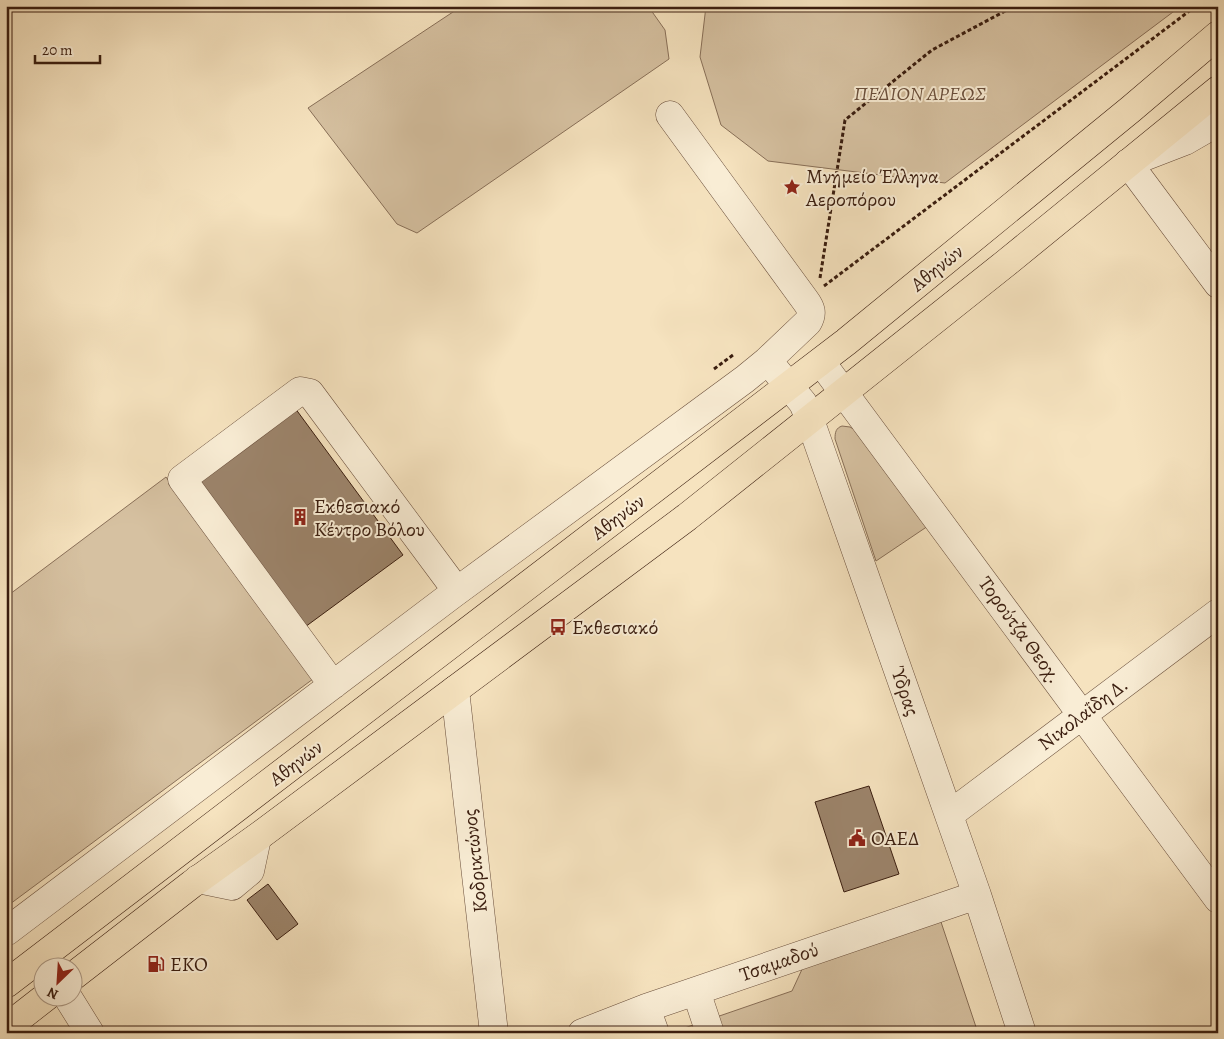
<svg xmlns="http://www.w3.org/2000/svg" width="1224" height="1039" viewBox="0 0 1224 1039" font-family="Alegreya,serif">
<rect width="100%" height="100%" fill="#f6e3bf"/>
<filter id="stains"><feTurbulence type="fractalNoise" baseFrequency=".004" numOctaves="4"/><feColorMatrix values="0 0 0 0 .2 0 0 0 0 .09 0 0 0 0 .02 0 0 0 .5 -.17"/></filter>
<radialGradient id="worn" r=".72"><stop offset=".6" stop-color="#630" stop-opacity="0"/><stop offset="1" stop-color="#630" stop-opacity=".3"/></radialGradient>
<path fill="#d6c1a1" stroke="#886f58" d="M462,6H648L665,30L669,59L417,233L397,224L308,108Z
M706,6H1181L945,183L768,161L721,125L700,57Z
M842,426L850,427L855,430L928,526L876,561L835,439C835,432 836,428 842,426Z
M166,477L313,679L6,907V597Z
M940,919L978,1033H670L792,991L804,965Z"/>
<path fill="#9c846b" stroke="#3a1d0f" d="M295,408L403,555L305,627L197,480Z
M869,786L899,874L844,892L815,802Z
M268,884L298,924L277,940L247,900Z"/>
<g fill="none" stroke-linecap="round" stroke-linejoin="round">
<g stroke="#694e3b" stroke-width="29">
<path id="minor" d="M1218,122L1185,141L1128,163L1218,284
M821,362L1218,899
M773,367L803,403L810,420L977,895L1022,1033
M333,685L182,479L300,391L310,393L457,591
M455,690L494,1033
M949,815L1218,613
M198,879L232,886L250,871L257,838
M6,932L453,594L745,379L767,361L808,322C813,313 811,308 805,300L670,115
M696,991L710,1033
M67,996L90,1033
M646,1008L655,1033
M582,1033L646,1008L977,895"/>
</g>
<g stroke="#3a1d0f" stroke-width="29">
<path id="major" d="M72,977L192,884L259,836L687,517L1006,263L1218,90
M6,984L846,342L1131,109L1218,35
M6,1028L47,996"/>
</g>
<path stroke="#3a1d0f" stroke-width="3" stroke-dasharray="4 2.5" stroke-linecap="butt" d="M820,278L845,120L932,50L1007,10L1050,6
M824,286L1196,6
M714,369L733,355"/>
<use href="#minor" stroke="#f9edd5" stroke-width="28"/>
<use href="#major" stroke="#f6e3bf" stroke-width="28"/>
</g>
<defs>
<g id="sight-bare" transform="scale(1.35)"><path d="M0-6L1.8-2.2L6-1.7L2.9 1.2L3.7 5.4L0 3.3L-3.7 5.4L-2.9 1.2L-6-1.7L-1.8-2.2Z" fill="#8f2418" stroke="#f9edd5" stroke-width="2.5" paint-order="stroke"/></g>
<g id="building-bare" transform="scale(1.35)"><path d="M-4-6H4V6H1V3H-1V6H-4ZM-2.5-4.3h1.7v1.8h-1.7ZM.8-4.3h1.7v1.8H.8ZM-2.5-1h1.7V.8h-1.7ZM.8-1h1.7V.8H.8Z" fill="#8f2418" stroke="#f9edd5" stroke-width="2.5" paint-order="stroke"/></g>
<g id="bus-bare" transform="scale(1.35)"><path d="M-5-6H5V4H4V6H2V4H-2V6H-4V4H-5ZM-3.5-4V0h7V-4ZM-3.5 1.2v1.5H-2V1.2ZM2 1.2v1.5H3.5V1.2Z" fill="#8f2418" stroke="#f9edd5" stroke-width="2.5" paint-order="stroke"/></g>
<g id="civic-bare" transform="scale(1.35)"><path d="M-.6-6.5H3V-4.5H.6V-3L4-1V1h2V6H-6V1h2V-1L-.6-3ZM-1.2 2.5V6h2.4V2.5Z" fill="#8f2418" stroke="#f9edd5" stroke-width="2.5" paint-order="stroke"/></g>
<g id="fuel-bare" transform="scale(1.35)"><path d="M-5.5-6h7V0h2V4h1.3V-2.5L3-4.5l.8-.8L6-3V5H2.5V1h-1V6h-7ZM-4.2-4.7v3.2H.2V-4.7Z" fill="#8f2418" stroke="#f9edd5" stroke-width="2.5" paint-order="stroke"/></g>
</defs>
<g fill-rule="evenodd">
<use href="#sight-bare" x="792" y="187"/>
<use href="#building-bare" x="300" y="517"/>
<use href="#bus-bare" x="558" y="627"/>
<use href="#civic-bare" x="857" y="838"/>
<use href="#fuel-bare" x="156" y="964"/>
</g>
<g text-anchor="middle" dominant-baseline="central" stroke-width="4" stroke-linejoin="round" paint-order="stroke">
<g font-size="20" font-style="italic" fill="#694e3b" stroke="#f9edd5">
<text x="920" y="93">ΠΕΔΙΟΝ ΑΡΕΩΣ</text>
</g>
<g font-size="20" fill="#3a1d0f" stroke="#f9edd5" text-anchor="start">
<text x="806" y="176">Μνημείο Έλληνα<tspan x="806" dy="23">Αεροπόρου</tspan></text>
<text x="314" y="506">Εκθεσιακό<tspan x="314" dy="23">Κέντρο Βόλου</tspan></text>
<text x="572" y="627">Εκθεσιακό</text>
<text x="871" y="838">ΟΑΕΔ</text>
<text x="170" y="964">EKO</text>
</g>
<g font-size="20" fill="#3a1d0f" stroke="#f9edd5">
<text transform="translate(937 268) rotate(-39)">Αθηνών</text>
<text transform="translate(618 517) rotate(-37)">Αθηνών</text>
<text transform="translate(1020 630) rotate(54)">Τορούτζα Θεοχ.</text>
<text transform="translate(905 691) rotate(71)">Ύδρας</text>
<text transform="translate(1083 714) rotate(-37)">Νικολαΐδη Δ.</text>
<text transform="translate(296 763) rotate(-37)">Αθηνών</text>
<text transform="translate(475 861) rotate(-96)">Κοδρικτώνος</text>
<text transform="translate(779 962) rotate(-19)">Τσαμαδού</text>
</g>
</g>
<rect width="1224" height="1039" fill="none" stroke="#f6e3bf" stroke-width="25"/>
<rect x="8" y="8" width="1209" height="1024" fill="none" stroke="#3a1d0f" stroke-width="2.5"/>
<rect x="12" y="12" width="1199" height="1014" fill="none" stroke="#3a1d0f"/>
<g transform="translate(58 982) rotate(205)"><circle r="24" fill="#f9edd5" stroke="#ad9a86"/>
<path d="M0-4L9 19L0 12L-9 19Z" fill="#8f2418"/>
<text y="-8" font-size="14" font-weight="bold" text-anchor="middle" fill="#3a1d0f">N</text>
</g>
<path d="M35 55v8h65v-8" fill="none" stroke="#3a1d0f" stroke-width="2.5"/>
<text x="42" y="55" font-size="15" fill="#3a1d0f" stroke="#f9edd5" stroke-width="4" paint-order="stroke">20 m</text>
<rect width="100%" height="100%" filter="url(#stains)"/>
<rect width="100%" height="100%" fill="url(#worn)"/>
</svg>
